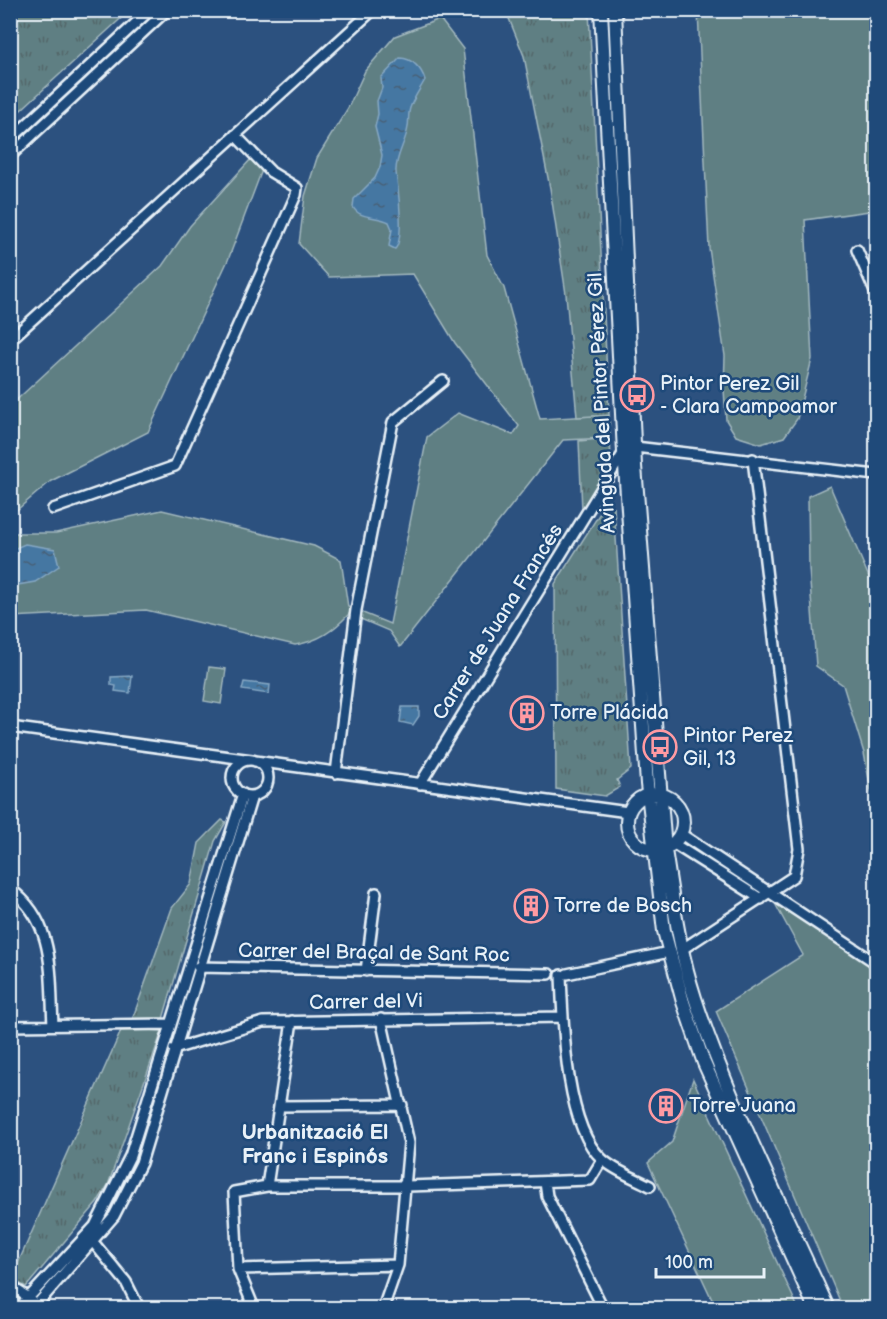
<svg xmlns="http://www.w3.org/2000/svg" width="887" height="1319" viewBox="0 0 887 1319" font-family="'Balsamiq Sans',sans-serif">
<defs>
<pattern id="park-tufts" width="24" height="20" patternUnits="userSpaceOnUse" patternTransform="scale(1.5)"><rect width="24" height="20" fill="#5e7f83"/><path d="M3 7l-1-3M5 7V3M7 7l1-3M15 17l-1-3M17 17v-4M19 17l1-3" fill="none" stroke="#536669"/></pattern>
<pattern id="water-ripples" width="26" height="14" patternUnits="userSpaceOnUse" patternTransform="scale(1.5)"><rect width="26" height="14" fill="#4577a2"/><path d="M2 4q2-2 4 0t4 0M15 11q2-2 4 0t4 0" fill="none" stroke="#466076"/></pattern>
</defs>
<rect width="100%" height="100%" fill="#2c517f"/>
<filter id="ink" filterUnits="userSpaceOnUse"><feTurbulence type="fractalNoise" baseFrequency=".0167" numOctaves="2"/><feDisplacementMap in="SourceGraphic" scale="12" xChannelSelector="R" yChannelSelector="G"/><feConvolveMatrix kernelMatrix="1 2 1 2 8 2 1 2 1" color-interpolation-filters="sRGB"/></filter>
<g filter="url(#ink)">
<path fill="#5e7f83" stroke="#a3b8be" stroke-width="1.5" d="M698,11H876V210L805,220L812,359L797,419L784,437L761,444L736,436L726,420L724,389L725,356L709,248Z
M440,19L463,49L487,255L504,288L540,419L609,415L610,438L563,440L400,647L389,631L349,614C333,631 319,641 295,645L146,610L11,617V533H56L162,510L314,546L341,560L348,607L390,624L427,437L458,413L513,435L519,426L455,343L413,274L329,277L299,244L305,196L317,158L348,108L365,71L395,36Z
M252,158L262,170L228,260L148,432L51,481L11,515V405L162,266L190,226Z
M830,486L868,575L876,587V817L864,753L843,685L816,666L809,568L808,496Z
M209,667L226,669L221,704L204,701Z
M772,898L876,967V1308H843L716,1011L803,955Z
M693,1079L798,1308H716L648,1163L672,1142Z"/>
<path fill="url(#park-tufts)" stroke="#a3b8be" stroke-width="1.5" d="M11,10H129V11L11,119Z
M506,11H589L609,415L577,417L566,294L550,188L524,56Z
M610,438L611,460L582,510L579,441Z
M605,505L614,507L631,769L617,780L620,787L605,796L556,789L555,584Z
M222,820L226,822L215,841L163,1019L132,1020L172,908L191,884L199,843Z
M149,1030L162,1031L108,1185L97,1203L26,1287L11,1279L121,1031Z"/>
<path fill="url(#water-ripples)" stroke="#86a8c4" stroke-width="1.5" d="M400,58C412,58 422,69 425,80C420,89 413,99 410,108C408,114 409,121 408,127C406,142 395,157 396,172C398,187 405,239 395,249L389,246L392,229L389,222C377,216 359,219 353,207L354,199L375,178L380,167L382,155L375,127L378,114L377,101L382,88L381,78Z
M25,544L55,549L59,566L35,582L11,586V550Z
M132,676L130,693L115,691L116,686L111,685V677Z
M244,682L270,685L269,694L242,690Z
M402,707H419V716L413,725L400,722Z"/>
<g fill="none" stroke-linecap="round" stroke-linejoin="round">
<g stroke="#e8f1f8" stroke-width="14">
<path id="minor" d="M10,140L150,10
M10,156L167,10
M857,250L876,294
M10,340L373,10
M53,509L175,466L296,195L297,188L271,172L235,135
M10,727L252,760
M232 778a18 18 0 1 1 36 0a18 18 0 1 1-36 0Z
M255,761L628,812
M336,773L356,610L393,422L443,381
M420,784L624,452L635,447L876,475
M681,834L876,963
M674,844L761,899
M10,889C56,922 50,975 53,1025
M681,950L794,876L799,849L753,459
M198,967L549,974
M366,971L376,893
M567,974L669,952
M561,975C563,1023 565,1126 602,1159C615,1171 635,1178 650,1186
M381,1019L409,1143L398,1265L383,1308
M10,1026L171,1024
M174,1049L263,1022L563,1017
M279,1106L402,1105
M545,1182L547,1196L603,1308
M267,1186L292,1021
M93,1242L126,1282L139,1308
M238,1269L398,1265
M10,1286L31,1299
M19,1308L95,1226L130,1156L243,794
M34,1308L114,1216L141,1163L252,796
M254,1308L238,1269L234,1192L267,1186H407L590,1180L602,1160"/>
</g>
<g stroke="#e8f1f8" stroke-width="16">
<path id="major" d="M601,10L624,452L647,784L664,931L683,1002L704,1063L815,1308
M615,10L635,466L665,850C673,900 679,949 695,998C729,1103 783,1207 828,1308
M627 822a28 28 0 1 1 56 0a28 28 0 1 1-56 0Z"/>
</g>
<use href="#minor" stroke="#1f4a7a" stroke-width="9"/>
<use href="#major" stroke="#1f4a7a" stroke-width="12"/>
</g>
</g>
<defs>
<g id="bus-ring" transform="scale(1.725)"><circle r="9.5" fill="#1f4a7a" stroke="#ff9aa2" stroke-width="1.5"/><path d="M-5-6H5V4H4V6H2V4H-2V6H-4V4H-5ZM-3.5-4V0h7V-4ZM-3.5 1.2v1.5H-2V1.2ZM2 1.2v1.5H3.5V1.2Z" fill="#ff9aa2"/></g>
<g id="building-ring" transform="scale(1.725)"><circle r="9.5" fill="#1f4a7a" stroke="#ff9aa2" stroke-width="1.5"/><path d="M-4-6H4V6H1V3H-1V6H-4ZM-2.5-4.3h1.7v1.8h-1.7ZM.8-4.3h1.7v1.8H.8ZM-2.5-1h1.7V.8h-1.7ZM.8-1h1.7V.8H.8Z" fill="#ff9aa2"/></g>
</defs>
<g fill-rule="evenodd">
<use href="#bus-ring" x="637" y="395"/>
<use href="#building-ring" x="527" y="713"/>
<use href="#bus-ring" x="660" y="747"/>
<use href="#building-ring" x="531" y="906"/>
<use href="#building-ring" x="666" y="1106"/>
</g>
<g text-anchor="middle" dominant-baseline="central" stroke-width="5" stroke-linejoin="round" paint-order="stroke">
<g font-size="20" fill="#e8f1f8" stroke="#1f4a7a" text-anchor="start">
<text x="660" y="384">Pintor Perez Gil<tspan x="660" dy="23">- Clara Campoamor</tspan></text>
<text x="550" y="713">Torre Plácida</text>
<text x="683" y="736">Pintor Perez<tspan x="683" dy="23">Gil, 13</tspan></text>
<text x="554" y="906">Torre de Bosch</text>
<text x="689" y="1106">Torre Juana</text>
</g>
<g font-size="20" fill="#e8f1f8" stroke="#1f4a7a">
<text transform="translate(602 403) rotate(-93)">Avinguda del Pintor Pérez Gil</text>
<text transform="translate(498 622) rotate(-58)">Carrer de Juana Francés</text>
<text transform="translate(374 953) rotate(1)">Carrer del Braçal de Sant Roc</text>
<text transform="translate(366 1002) rotate(-1)">Carrer del Vi</text>
</g>
<g font-size="21" font-weight="bold" fill="#e8f1f8" stroke="#1f4a7a">
<text x="315" y="1132">Urbanització El<tspan x="315" dy="24">Franc i Espinós</tspan></text>
</g>
</g>
<rect width="887" height="1319" fill="none" stroke="#1f4a7a" stroke-width="36"/>
<rect x="18" y="18" width="851" height="1283" fill="none" stroke="#e8f1f8" stroke-width="2" filter="url(#ink)"/>
<path d="M656 1268v9h108v-9" fill="none" stroke="#e8f1f8" stroke-width="3"/>
<text x="665" y="1268" font-size="18" fill="#e8f1f8" stroke="#1f4a7a" stroke-width="4.5" paint-order="stroke">100 m</text>
</svg>
